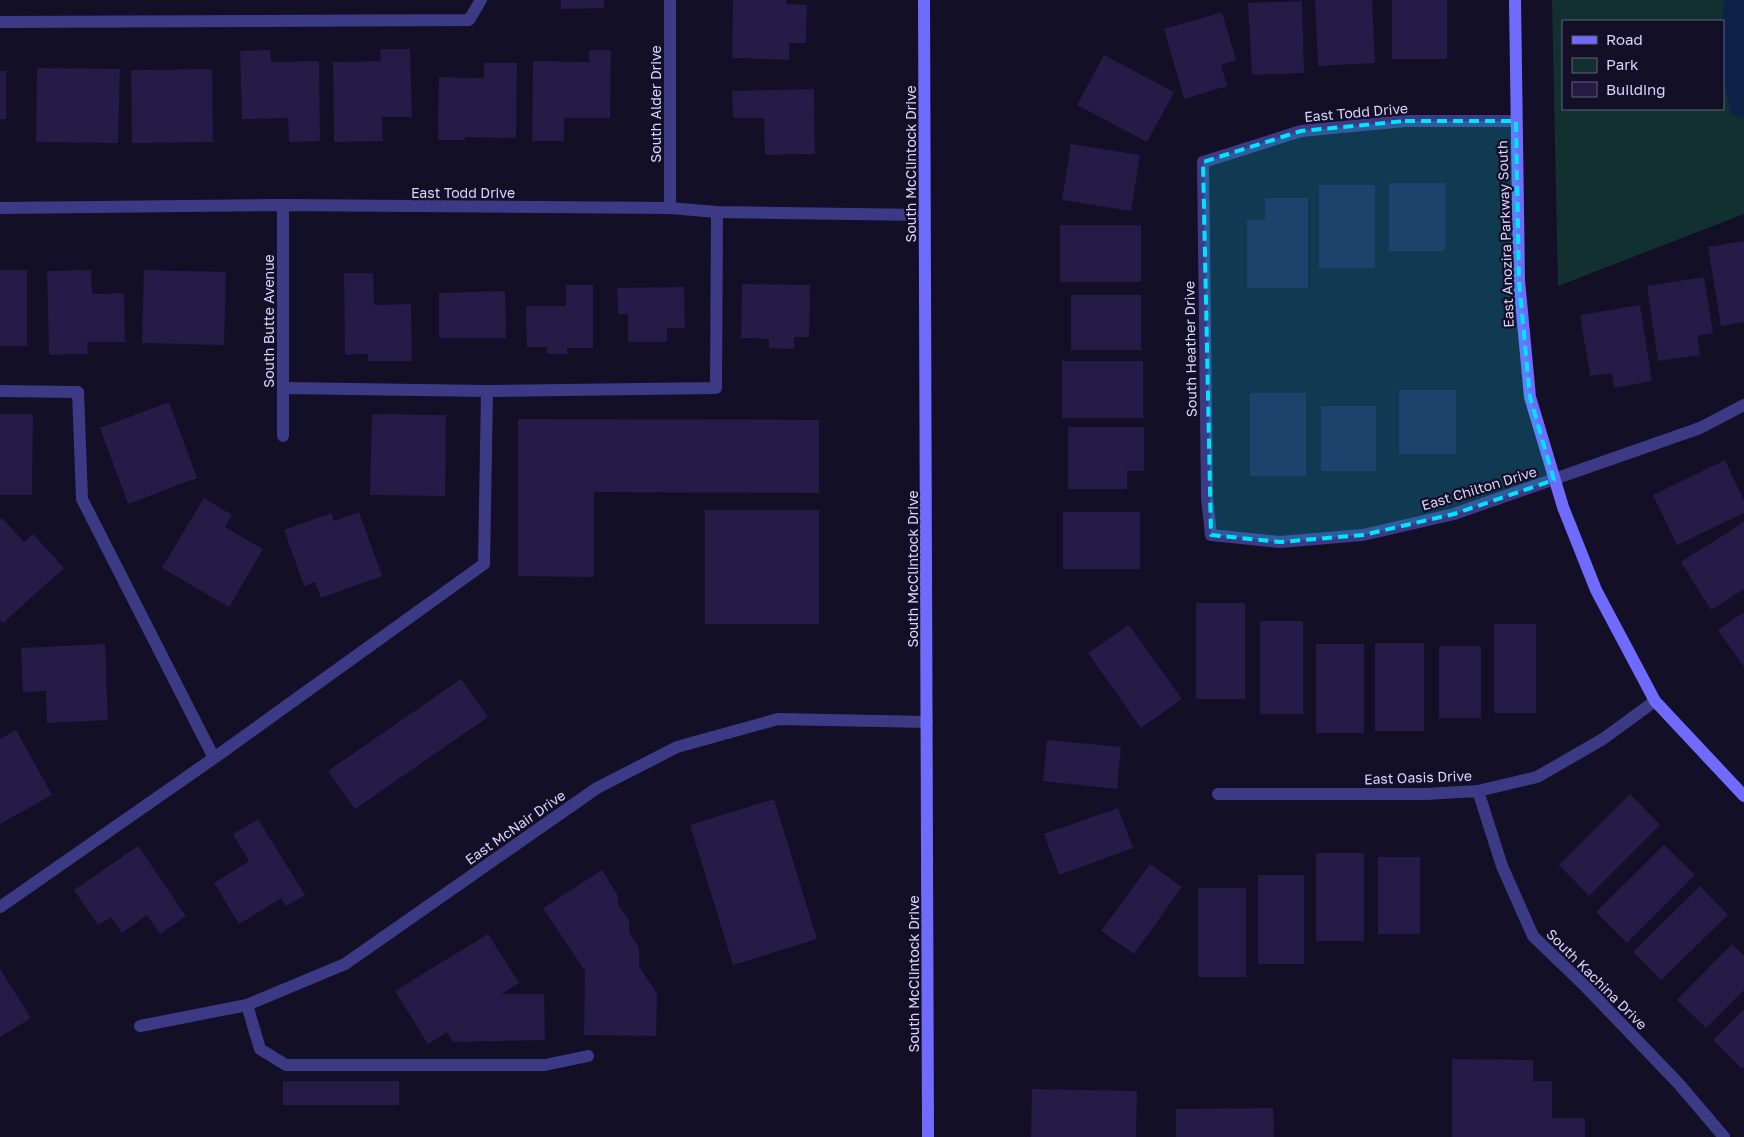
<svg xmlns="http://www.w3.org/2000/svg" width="1744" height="1137" viewBox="0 0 1744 1137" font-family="'Golos Text',sans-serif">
<rect width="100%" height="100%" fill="#130f26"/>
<path fill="#12302f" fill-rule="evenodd" d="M1552,0H1744V214L1558,286ZM1563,21H1723V109H1563Z"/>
<path fill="#0c2248" d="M1724,0H1744V118L1731,114L1723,78L1722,21Z"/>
<path fill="#241b47" d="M561,0H604V8L561,9Z
M733,0H786V4L807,5L806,43H789V60L732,58Z
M1315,0H1372L1375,63L1318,66Z
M1392,0H1447V59H1392Z
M1302,1L1304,73L1252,75L1248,3Z
M1222,12L1236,60L1221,65L1227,86L1184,99L1164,29Z
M380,49H410L412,117H382L383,141L334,142L333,62L381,61Z
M270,50L271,62L319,61L320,141L289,142L288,118L242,119L240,51Z
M589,50H611L610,118H564V141H532L533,61L589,62Z
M1104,55L1174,92L1147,142L1077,105Z
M484,63H517L516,138L465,137V140H438L439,77L484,78Z
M37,68L120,69L118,143L36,142Z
M212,69L213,142L132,143L131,70Z
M0,71H6V119H0Z
M814,89L815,154L765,155L764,118H733L732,91Z
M1071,144L1140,155L1131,211L1062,200Z
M1389,183H1445V251H1389Z
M1319,185H1375V268H1319Z
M1265,198H1308V288H1247V220H1265Z
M1060,225H1141V282H1060Z
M1744,241V322L1721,326L1708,247Z
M0,270H27V346H0Z
M91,270L92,294L124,293L125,342H87L88,354L49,355L47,271Z
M144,270L226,272L224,345L142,343Z
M344,273H373L374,305L411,304L412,361H368V354L345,355Z
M1704,277L1713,333L1697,336L1700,355L1658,361L1647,286Z
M742,284L810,285L809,337H794V349L769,348V339L741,338Z
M566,285H593V348H567V354H547V347H527L526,306H566Z
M684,287L685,328H667V342H628V314H618L617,288Z
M505,291L506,338H439V293Z
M1071,295H1141V350H1071Z
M1640,305L1652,381L1614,388L1612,373L1590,376L1580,315Z
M1062,361H1143V418H1062Z
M1399,390H1456V454H1399Z
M1250,393H1306V476H1250Z
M169,402L197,478L128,504L100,428Z
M1321,406H1376V471H1321Z
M0,414H33L32,495H0Z
M372,414L446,415L445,496L370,495Z
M518,419L819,420V493L594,492V577L518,576Z
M1068,427H1144V471H1127V489H1068Z
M1725,460L1744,501V513L1677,545L1653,495Z
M204,498L232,515L225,527L263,549L229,607L162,568Z
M705,510H819V624H705Z
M359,512L382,576L321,598L315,582L304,586L284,530L331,513L334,521Z
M1063,512H1140V569H1063Z
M2,518L24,542L33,534L64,568L3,623L0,620V520Z
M1744,522V589L1711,610L1681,562Z
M1196,603H1245V699H1196Z
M1744,612V667L1718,630Z
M1260,621H1303V714H1260Z
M1494,624H1536V713H1494Z
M1129,625L1182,699L1141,728L1088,653Z
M1375,643H1424V731H1375Z
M105,644L108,720L47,723L46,691L23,692L21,648Z
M1316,644H1364V733H1316Z
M1439,646H1481V718H1439Z
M461,679L488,717L355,809L328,771Z
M16,730L52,795L0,824V739Z
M1047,740L1121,747L1117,789L1043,781Z
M1630,794L1660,825L1589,896L1559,865Z
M774,799L817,939L733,965L690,825Z
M1118,808L1133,848L1059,875L1044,834Z
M258,819L305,895L286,906L281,898L239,924L214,883L249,861L233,834Z
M1664,845L1695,875L1627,943L1596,912Z
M138,846L186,916L160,934L147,915L122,933L111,917L98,925L74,890Z
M1316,853H1364V941H1316Z
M1378,857H1420V934H1378Z
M1150,864L1182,887L1134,954L1101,931Z
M602,870L618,896V904L629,921V932L639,948V966L657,994L656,1036L584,1035L585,971L543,908Z
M1258,875H1304V964H1258Z
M1700,886L1728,915L1661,980L1633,952Z
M1198,888H1246V977H1198Z
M488,934L519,983L501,994H544L545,1040L453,1042L447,1032L428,1044L395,991Z
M1732,944L1744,956V990L1706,1028L1677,1000Z
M0,969L31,1018L0,1037Z
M1744,1009V1067L1742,1069L1713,1040Z
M1452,1059L1533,1060V1081H1552V1118H1585V1137H1452Z
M283,1081H399V1105H283Z
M1032,1089L1137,1091L1136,1137H1031Z
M1273,1108L1274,1137H1176V1109Z"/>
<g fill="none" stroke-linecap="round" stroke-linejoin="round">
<path stroke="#3d3a85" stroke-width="12" d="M0,22L469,20L481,0
M283,388L487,391L716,388L717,212
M0,391L78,392L82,499L214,758
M0,907L214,758L484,564L487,391
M247,1005L260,1049L286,1065H545L588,1056"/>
<path stroke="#3d3a85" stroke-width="12" d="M670,0V208
M1516,121H1405L1301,131L1203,162L1207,498L1211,535L1280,542L1363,535L1454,514L1700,428L1744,405
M283,205V436
M0,208L283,205L670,208L717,212L925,215
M1478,791L1502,866L1533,936L1586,987L1679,1084L1724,1137
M1218,794H1426L1478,791L1537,777L1603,739L1655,701
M140,1026L247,1005L345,964L597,788L677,747L778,719L927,722"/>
<path stroke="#6f6bff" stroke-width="12" d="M924,0L928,1137
M1515,0L1519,280L1530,397L1563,507L1596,590L1655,701L1744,796"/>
</g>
<path fill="#00e5ff" fill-opacity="0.2" stroke="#00e5ff" stroke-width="4" stroke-dasharray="10 6" stroke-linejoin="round" d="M1405,121H1516L1519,280L1530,397L1554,480L1454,514L1363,535L1280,542L1211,535L1203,162L1301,131Z"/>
<g text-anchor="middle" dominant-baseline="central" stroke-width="4.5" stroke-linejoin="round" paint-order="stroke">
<g font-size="14" fill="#d9d4ff" stroke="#130f26">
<text transform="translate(655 104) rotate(-90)">South Alder Drive</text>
<text transform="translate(1356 112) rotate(-5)">East Todd Drive</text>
<text transform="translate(910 164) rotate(-90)">South McClintock Drive</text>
<text x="463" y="192">East Todd Drive</text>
<text transform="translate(1505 234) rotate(-92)">East Anozira Parkway South</text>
<text transform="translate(268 321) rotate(-90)">South Butte Avenue</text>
<text transform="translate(1190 349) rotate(-91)">South Heather Drive</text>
<text transform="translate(1479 488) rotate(-17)">East Chilton Drive</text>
<text transform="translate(912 569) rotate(-90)">South McClintock Drive</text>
<text transform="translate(1418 777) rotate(-2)">East Oasis Drive</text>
<text transform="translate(515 827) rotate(-35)">East McNair Drive</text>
<text transform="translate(913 974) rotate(-90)">South McClintock Drive</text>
<text transform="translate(1597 979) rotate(45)">South Kachina Drive</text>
</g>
</g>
<rect x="1562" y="20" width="162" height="90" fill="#130f26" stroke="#625e7d"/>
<rect x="1572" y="36" width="25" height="8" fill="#6f6bff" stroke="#625e7d"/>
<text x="1606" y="45" font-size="15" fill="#d9d4ff">Road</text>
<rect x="1572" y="58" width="25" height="15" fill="#12302f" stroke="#625e7d"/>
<text x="1606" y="70" font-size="15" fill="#d9d4ff">Park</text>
<rect x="1572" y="82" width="25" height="15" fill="#241b47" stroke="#625e7d"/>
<text x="1606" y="95" font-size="15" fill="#d9d4ff">Building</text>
</svg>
